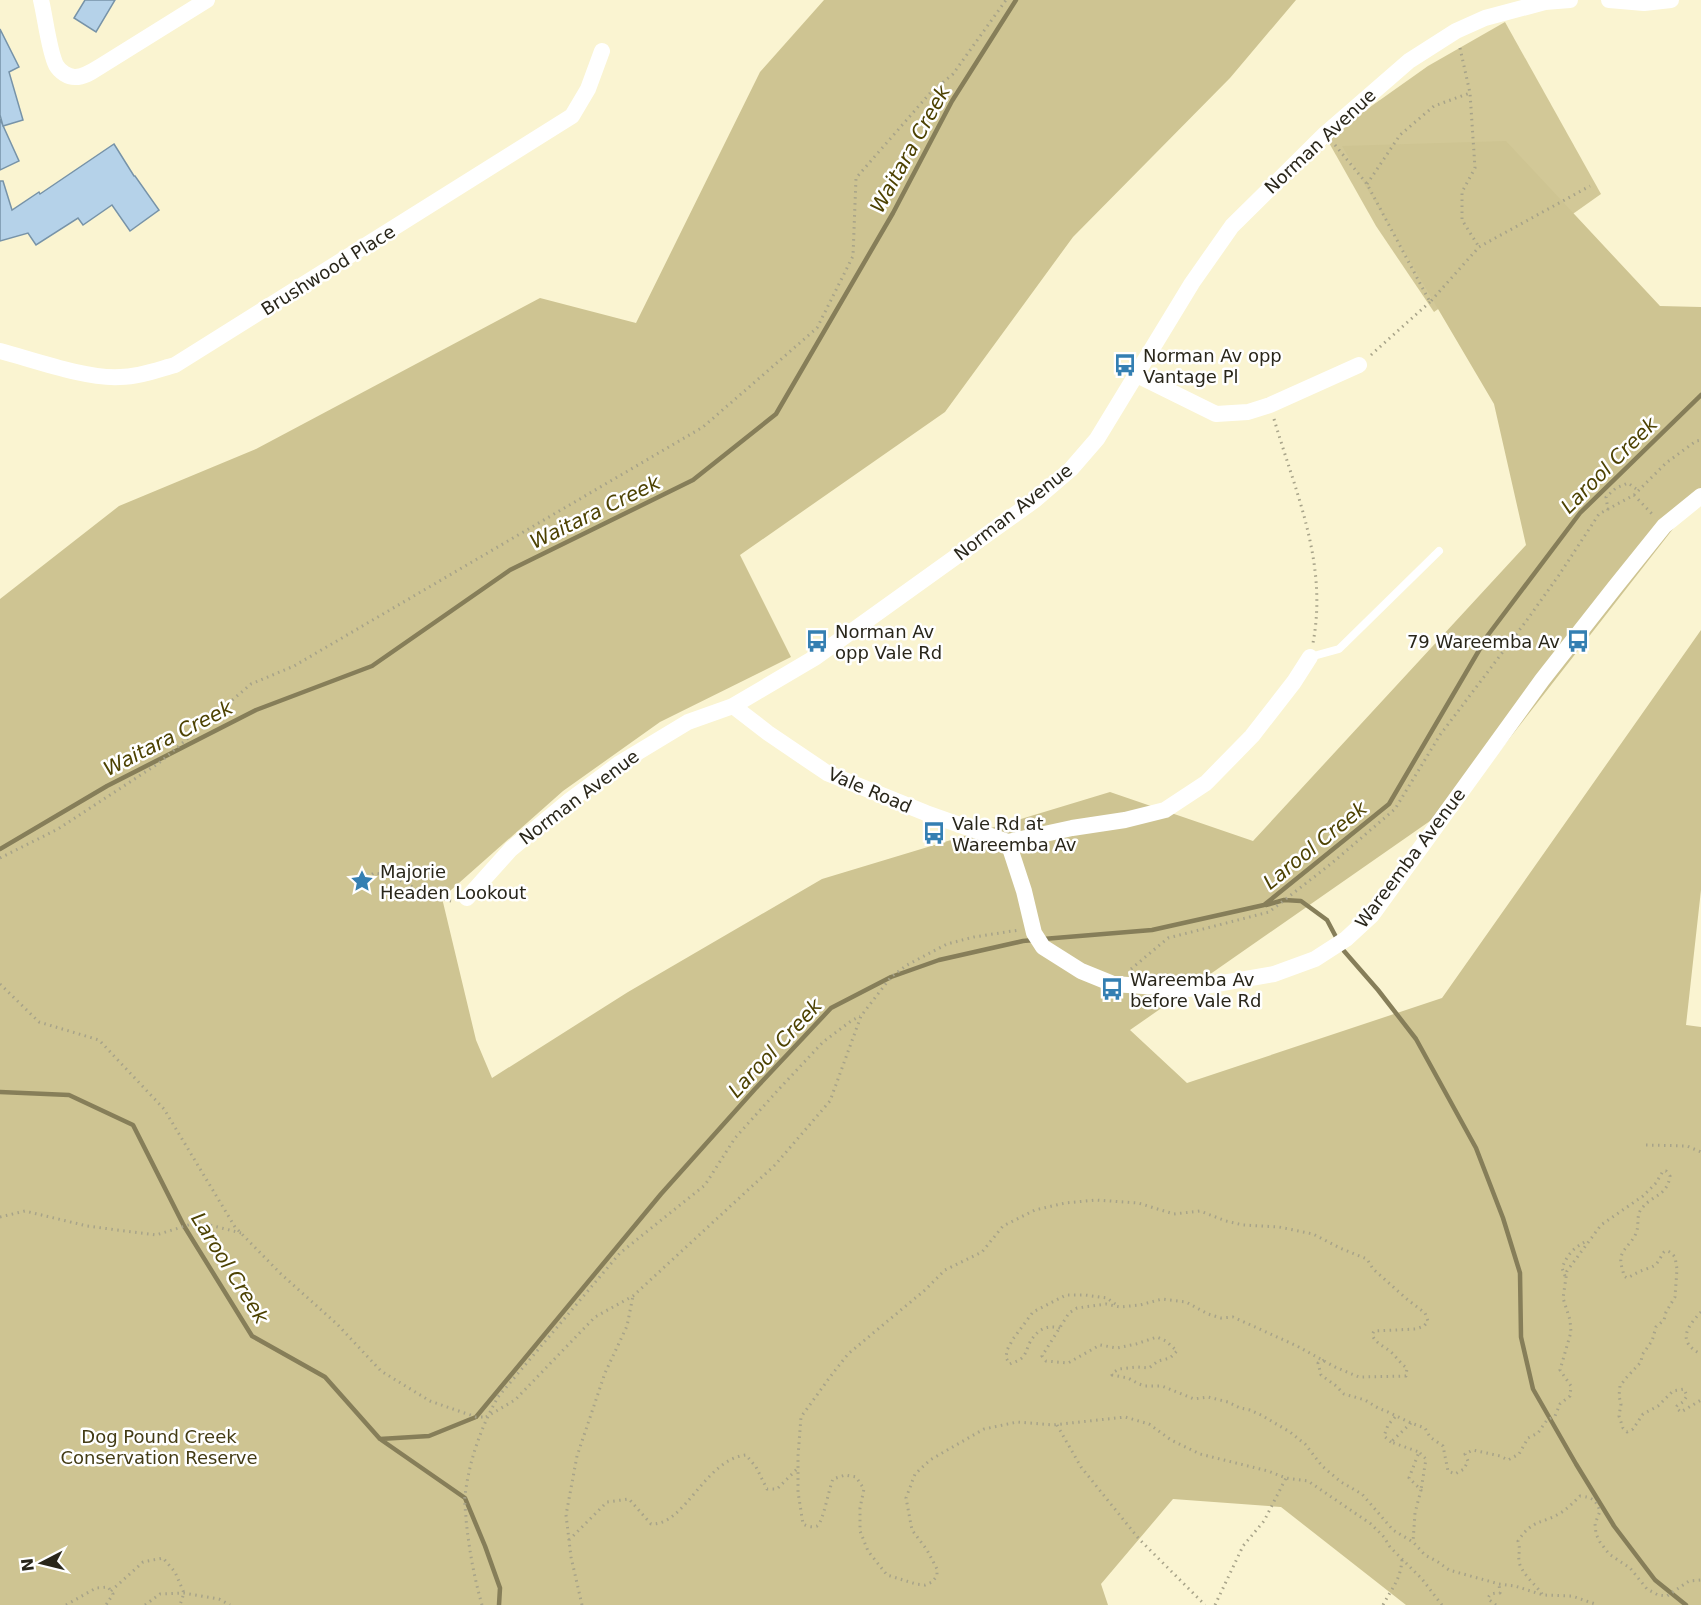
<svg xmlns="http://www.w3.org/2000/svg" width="1701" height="1605" viewBox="0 0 1701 1605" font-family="'DejaVu Sans',sans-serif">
<rect width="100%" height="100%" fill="#faf4d1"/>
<path fill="#d2c897" d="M1505,22L1601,194L1434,312L1376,226L1328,141L1356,117L1428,66Z"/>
<path fill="#cec492" d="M824,0H1296L1230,78L1073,237L945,412L740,555L791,657L660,722L563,791L442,898L476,1040L492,1078L628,992L822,879L1110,792L1253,841L1526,545L1494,404L1342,146L1506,141L1660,306L1701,307V493L1463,798L1130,1030L1187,1083L1442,998L1701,630V890L1686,1025L1701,1027V1605H1406L1281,1507L1173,1499L1101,1584L1108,1605H0V599L119,506L256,449L540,298L636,323L760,72Z"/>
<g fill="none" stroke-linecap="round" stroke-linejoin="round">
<path stroke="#867e59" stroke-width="4.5" d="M0,849L107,786L256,710L372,666L510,570L693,480L776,414L893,213L952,101L1016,0
M1266,905L1284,900L1301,901L1327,920L1336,937
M1043,939L1152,930L1264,905L1389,804L1488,635L1580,513L1701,395
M1344,951L1378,990L1416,1039L1476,1148L1503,1218L1520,1273L1521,1337L1533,1389L1576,1464L1614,1526L1655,1580L1686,1605
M0,1092L69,1095L133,1125L184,1226L252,1336L325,1377L380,1439L429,1436L476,1417L661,1194L755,1089L831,1008L891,977L939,960L1023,941L1034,940
M380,1439L465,1498L485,1546L500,1588L499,1605"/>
</g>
<path fill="#b5d2e9" stroke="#7793a8" stroke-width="1.5" d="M85,0H115L96,32L74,18Z
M0,29L19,67L9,72L23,120L3,126L0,115Z
M0,119L19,161L0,170Z
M114,144L134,176H135L159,210L130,231L112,205L83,225L78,218L36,245L28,233L0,241V181H3L12,210L39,192L40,194Z"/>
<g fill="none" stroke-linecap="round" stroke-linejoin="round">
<path stroke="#a7a389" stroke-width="3" stroke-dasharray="1.5 4.5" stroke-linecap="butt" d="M1460,48L1470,93L1475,168L1462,192V220L1479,247
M1335,145L1367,184L1430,302L1479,247L1590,186
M1367,184L1400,135L1434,106L1470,93
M1371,355L1430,302
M1274,419C1296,494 1328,563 1313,643
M1634,495L1654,516
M1608,510L1606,497L1616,488L1628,483L1639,491
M0,858L58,829L159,763L251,684L294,666L703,427L817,328L853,256L856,178L931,92L953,74L1006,0
M362,881L374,873L392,876L426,894L451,901
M1131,969L1168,938L1269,912L1332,863L1395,809L1440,735L1527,620L1559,575L1599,514L1634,495L1666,463L1696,441L1701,440
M0,984L39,1022L99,1040L164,1109L235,1227L280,1273L337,1324L381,1371L430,1401L476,1417H486
M1646,1145L1687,1146L1701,1152
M0,1217L25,1211L87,1226L156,1235L198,1222L241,1233
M1565,1276L1562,1268C1567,1255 1574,1247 1587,1241
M1701,1312C1686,1328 1677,1342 1701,1354
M1060,1328C1045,1324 1036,1331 1029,1344C1027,1349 1026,1353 1023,1357C1019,1361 1014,1362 1010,1364L1006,1358L1007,1350L1013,1339L1033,1312L1066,1295H1085L1107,1298L1118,1306
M1324,1360L1318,1363L1321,1375L1335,1385L1344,1394L1365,1400L1378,1408L1388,1412L1411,1423L1425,1428L1430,1437L1443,1446L1448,1471L1455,1474L1464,1469L1468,1461L1465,1454L1473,1450L1500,1456L1508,1460L1519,1454L1528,1438L1538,1433L1547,1420L1555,1416L1560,1404L1570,1396L1571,1386L1560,1370L1571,1332L1570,1320L1563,1298L1567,1271L1601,1225L1643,1196L1656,1183L1663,1171H1666L1670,1176C1667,1196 1654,1194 1643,1207C1635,1215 1640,1224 1636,1233C1633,1242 1623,1248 1621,1257C1620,1264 1623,1270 1624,1276L1627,1278C1632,1276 1636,1273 1641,1271C1645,1269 1651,1268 1655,1265C1663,1259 1662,1242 1675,1257L1677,1269L1675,1297L1666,1312L1664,1320L1656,1327L1652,1341L1642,1355L1641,1362L1626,1378L1620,1386L1619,1396L1621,1404L1619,1416L1623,1428L1627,1432L1633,1429L1643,1414L1658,1406L1673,1391L1684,1389L1687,1396L1683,1402L1677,1406L1676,1408L1681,1412L1701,1400
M486,1417L515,1400L595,1317L633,1296L775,1165L830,1101L861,1016L891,977L907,965L947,944L974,937L1019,930
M1411,1423L1391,1442L1419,1452L1409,1478L1421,1490L1415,1513L1413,1542
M1057,1425L1081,1467L1139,1539L1205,1605
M1391,1442L1384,1436L1388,1425L1396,1416
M1420,1453L1426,1459L1421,1490
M569,1540L607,1502L629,1499L651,1524C685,1526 705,1459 746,1455L756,1467L767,1489H777L798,1468
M111,1591L143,1562L163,1558L175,1572L184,1593L180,1605
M1542,1594C1536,1585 1520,1572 1519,1561C1518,1552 1521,1552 1518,1541C1533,1518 1542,1525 1562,1512C1568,1508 1574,1502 1580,1496C1592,1497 1596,1500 1600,1511L1595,1524L1596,1534L1600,1542L1609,1554L1630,1568L1647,1589L1658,1595L1667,1596L1689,1581L1701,1580
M66,1605L96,1588L108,1587L113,1594L106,1605
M145,1605L160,1594L184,1593L219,1599L230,1605
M482,1605C474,1577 469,1549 466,1519C466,1512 464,1504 465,1496C469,1461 481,1427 498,1397L620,1253L705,1185L735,1138L779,1089L823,1042L851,1021L860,1016
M582,1605L571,1557L566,1515L577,1456L605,1373L627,1326L633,1296
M1215,1605L1243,1546L1264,1521L1286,1478
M1383,1605C1392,1588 1401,1579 1402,1559
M1442,1605L1422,1579L1390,1547L1384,1537L1371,1524L1308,1481L1286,1478L1268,1471L1200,1454L1171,1440L1149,1424L1125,1417L1053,1425L1017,1422L984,1429L930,1460L915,1474L906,1498L912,1530L927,1550L937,1569V1576L932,1582L925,1585L916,1584L887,1575L868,1551L860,1531V1508L864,1489L856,1477L845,1475L833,1479C829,1488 823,1523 817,1526C812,1528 807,1526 803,1524L798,1492V1456L801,1417L830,1377L848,1354L925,1290L945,1270L982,1252L1003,1226L1035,1210L1065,1203L1096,1200L1138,1203L1174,1214L1200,1211L1226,1221L1243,1225L1279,1227L1313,1234L1340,1248L1367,1259L1373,1269L1408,1300L1425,1313L1428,1321L1424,1326L1416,1329L1374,1331L1372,1335C1377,1345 1385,1346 1392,1353C1397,1358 1401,1364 1407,1368L1406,1376L1359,1377L1335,1367L1297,1346L1233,1317L1221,1318L1208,1314L1186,1302L1162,1299L1140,1305L1120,1307L1106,1304L1077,1308L1069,1313L1042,1356L1046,1361L1068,1363L1100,1345L1117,1348L1136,1344L1157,1337L1166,1341L1177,1351L1170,1358L1158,1361L1149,1368L1137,1367L1119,1369L1114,1372L1112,1375L1128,1378L1139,1384L1145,1386H1162L1194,1399L1208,1397L1228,1402L1240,1408L1250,1410L1261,1415L1290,1432L1305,1444L1322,1466L1341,1482L1362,1494L1393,1530L1413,1542L1425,1555L1438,1562L1449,1570L1499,1584L1515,1586L1543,1595L1572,1596L1598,1605
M1496,1605L1488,1599C1489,1593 1495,1593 1500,1593L1499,1584"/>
<path stroke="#fff" stroke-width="8" d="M1310,657L1339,649L1439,551"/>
<path stroke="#fff" stroke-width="16" d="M41,0C45,16 49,51 56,65C60,72 68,77 75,77C85,77 93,71 101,66L207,0
M1609,0L1644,3L1671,0
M0,351C34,360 86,379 120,377C139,377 157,370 175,365L572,116L588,89L602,51
M1137,375L1216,414L1248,412L1270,405L1359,365
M733,706L768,733L827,773L926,813L1008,842L1072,828L1125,820L1165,810L1206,783L1252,736L1294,682L1310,657
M1008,842L1024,891L1034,933L1043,947L1081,971L1113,984L1188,989L1274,974L1315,959L1346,939L1372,915L1542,680L1615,587L1664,526L1701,496
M467,898L511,849L569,801L620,763L688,722L733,706L816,657L1035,500L1071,469L1097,439L1192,283L1232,226L1325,134L1409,61L1456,31L1485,18L1545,2L1570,0"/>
</g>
<defs>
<g id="bus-bare" transform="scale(1.8)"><path d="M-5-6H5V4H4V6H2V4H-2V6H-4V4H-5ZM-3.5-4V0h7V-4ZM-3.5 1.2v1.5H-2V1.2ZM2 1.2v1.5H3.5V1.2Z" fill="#347fb2" stroke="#fff" stroke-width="2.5" paint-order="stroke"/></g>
<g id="sight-bare" transform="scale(1.8)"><path d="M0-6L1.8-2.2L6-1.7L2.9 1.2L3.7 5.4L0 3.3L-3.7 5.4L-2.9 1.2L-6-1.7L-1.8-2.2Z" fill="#347fb2" stroke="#fff" stroke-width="2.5" paint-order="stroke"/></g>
</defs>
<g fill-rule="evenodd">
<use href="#bus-bare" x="1125" y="365"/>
<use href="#bus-bare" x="817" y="641"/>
<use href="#bus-bare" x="1578" y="641"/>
<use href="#bus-bare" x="934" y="833"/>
<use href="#sight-bare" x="362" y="881"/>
<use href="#bus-bare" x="1112" y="989"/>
</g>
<g text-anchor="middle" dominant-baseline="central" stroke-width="5" stroke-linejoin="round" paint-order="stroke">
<g font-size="18" fill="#29261a" stroke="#fff">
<text transform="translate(1320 141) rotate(-43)">Norman Avenue</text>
<text transform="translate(328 270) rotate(-32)">Brushwood Place</text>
<text transform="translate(1013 512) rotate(-38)">Norman Avenue</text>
<text transform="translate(870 790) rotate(23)">Vale Road</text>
<text transform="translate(579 797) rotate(-37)">Norman Avenue</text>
<text transform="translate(1410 858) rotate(-53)">Wareemba Avenue</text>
</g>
<g font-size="18" fill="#29261a" stroke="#fff" text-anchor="start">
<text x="1143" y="355">Norman Av opp<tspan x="1143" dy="21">Vantage Pl</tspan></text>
<text x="835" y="631">Norman Av<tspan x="835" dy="21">opp Vale Rd</tspan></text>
<text x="1560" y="641" text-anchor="end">79 Wareemba Av</text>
<text x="952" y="823">Vale Rd at<tspan x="952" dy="21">Wareemba Av</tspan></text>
<text x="380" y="871">Majorie<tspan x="380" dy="21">Headen Lookout</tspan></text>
<text x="1130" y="979">Wareemba Av<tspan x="1130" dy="21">before Vale Rd</tspan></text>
</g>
<g font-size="18" fill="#433b14" stroke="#fff">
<text x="159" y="1436">Dog Pound Creek<tspan x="159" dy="21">Conservation Reserve</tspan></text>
</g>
<g font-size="20" font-style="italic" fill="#4d4202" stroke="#fff">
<text transform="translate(910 149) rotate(-61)">Waitara Creek</text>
<text transform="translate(1609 465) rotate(-45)">Larool Creek</text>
<text transform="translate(595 512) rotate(-26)">Waitara Creek</text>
<text transform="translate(168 738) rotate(-27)">Waitara Creek</text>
<text transform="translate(1315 845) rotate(-39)">Larool Creek</text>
<text transform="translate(775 1048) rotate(-47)">Larool Creek</text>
<text transform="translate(230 1268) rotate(58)">Larool Creek</text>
</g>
</g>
<g transform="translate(42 1563) rotate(263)" stroke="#ffffff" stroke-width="4.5" paint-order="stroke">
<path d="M0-4.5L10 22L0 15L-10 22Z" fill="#29261a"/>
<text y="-9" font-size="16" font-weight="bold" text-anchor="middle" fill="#29261a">N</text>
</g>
</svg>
